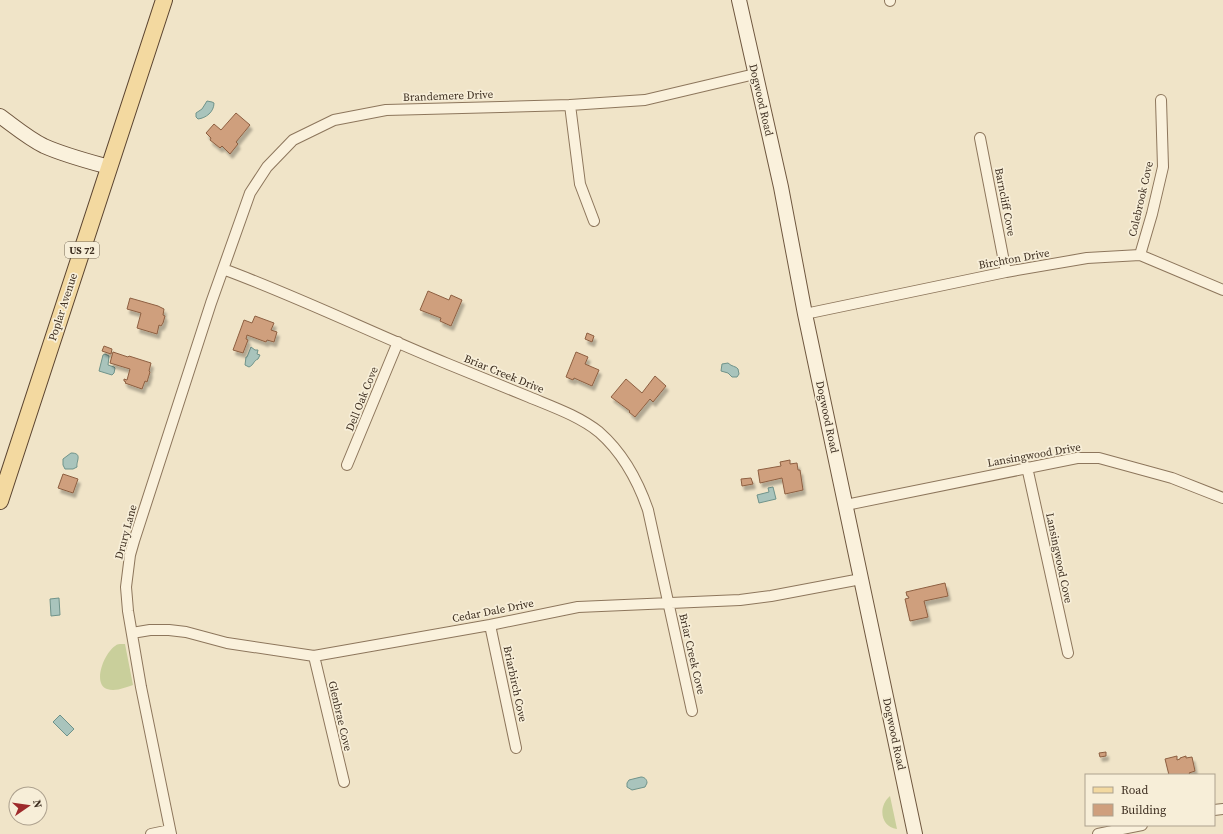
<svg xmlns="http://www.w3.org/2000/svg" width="1223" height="834" viewBox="0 0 1223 834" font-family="'Source Serif 4',serif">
<defs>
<filter id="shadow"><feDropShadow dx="2.5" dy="4.5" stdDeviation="1" flood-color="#0004"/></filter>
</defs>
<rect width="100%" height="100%" fill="#f0e4c8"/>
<path fill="#c9cf9b" d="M120,644H125L133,685C126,687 116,692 107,689C90,683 108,644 120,644Z
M890,796L897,829C880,827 878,806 890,796Z"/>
<path fill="#a9c4bc" stroke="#6f938a" d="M207,101L212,102L214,103C214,112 206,118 198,119L196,117V113L202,109Z
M251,347L255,350H258L257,354L260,355L258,359C253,361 254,365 249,367L245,365L246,357H247Z
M105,354L109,356L108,365L114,367L115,368L114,373L112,375L99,371L103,355Z
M728,363C732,367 736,366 738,369L739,374L737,377H732L728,373L721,371L722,364Z
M71,453C83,453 76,461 77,467L73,469H65L63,465V459Z
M773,487L776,499L759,503L757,495L769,492L768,488Z
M59,598L60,615L51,616L50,599Z
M60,715L74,729L67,736L53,722Z
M641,777C644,777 647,779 647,783L645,787L632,790L627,787V783L629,780Z"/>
<path fill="#cf9f7d" stroke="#8d5f41" filter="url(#shadow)" d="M236,113L250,125L236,142L238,144L230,154L222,146L220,148L210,140L211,138L206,133L214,124L221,130Z
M428,291L449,300L451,295L462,300L451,326L440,321L441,318L420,310Z
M130,298L158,306L164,309L163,315L165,316L163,323L161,326L159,325L157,334L137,328L141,313L127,309Z
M255,316L274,323L271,330L277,332L274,342L267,340L266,342L247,335L246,339L248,340L243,353L233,350L244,320L252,323Z
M587,333L594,336L592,342L585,339Z
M104,346L112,349L111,354L102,351Z
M113,352L128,357L129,356L151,363L149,371L150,372L147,382L145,381L142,389L125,383L126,382L124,381V379L127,380L130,369L110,363Z
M576,352L588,357L585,364L599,370L592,386L574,378L573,380L566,377Z
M655,376L666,386L653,402L650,399L635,417L629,412L630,411L611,397L626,379L642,393Z
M790,460V464L797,463L798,470H800L803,490L785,494L782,478L760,483L758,470L781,466L780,462Z
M63,474L78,479L73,493L58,488Z
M751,478L753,484L742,486L741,479Z
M945,583L948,596L924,601L928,617L910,621L905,599L909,598L908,596H907L906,592Z
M1106,752V756L1100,757L1099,753Z
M1177,756V760L1180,759V758L1186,756V758L1192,757L1195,771L1189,773L1190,774L1185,775H1169L1165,759Z"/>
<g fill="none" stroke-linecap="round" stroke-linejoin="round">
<g stroke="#8d765c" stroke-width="12">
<path id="street" d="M890,1V0
M570,105L580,184L594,221
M980,138L1006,272
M1140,255L1152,214L1163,167L1161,100
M223,269C299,297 372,333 448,364C475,375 502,386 529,397C553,407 579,416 599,432C623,453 638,481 648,510L692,711
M805,314L1006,272L1087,258L1140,255L1223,290
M347,465L398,342
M1027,467L1068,653
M846,505L1077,458H1099L1172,478L1223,498
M490,625L516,748
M132,633L150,630H169L186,632L227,643L314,656L490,625L578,607L740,600L771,596L861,579
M314,656L344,782
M1214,810L1223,809
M151,834L170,830
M171,834L141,687L128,611L126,587L130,555L134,541L211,303L250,193L267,167L293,140L334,120L386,110L570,105L645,100L755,74
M1098,834L1142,825"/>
</g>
<g stroke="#6f573f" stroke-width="16">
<path id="secondary" d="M739,0L781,187L805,314L915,834
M0,116C14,126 28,138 44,146C64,155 87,161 109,167"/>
</g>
<g stroke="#5b4430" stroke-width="18">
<path id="primary" d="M0,501L164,0"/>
</g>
<use href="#street" stroke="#faf1dc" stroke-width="10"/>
<use href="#secondary" stroke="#faf1dc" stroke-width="14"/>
<use href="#primary" stroke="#f3d9a0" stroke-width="16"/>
</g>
<g text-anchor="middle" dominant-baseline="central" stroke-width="3.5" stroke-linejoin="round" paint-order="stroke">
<rect fill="#f7eed8" stroke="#756857" stroke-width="1" x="65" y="242" width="34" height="16" rx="3"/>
<g font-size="10" font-weight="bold" fill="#3d2e20">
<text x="82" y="250">US 72</text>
</g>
<g font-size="11" fill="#3d2e20" stroke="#f7eed8">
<text transform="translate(448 96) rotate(-2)">Brandemere Drive</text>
<text transform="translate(761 100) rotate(77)">Dogwood Road</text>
<text transform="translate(1141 199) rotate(-77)">Colebrook Cove</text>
<text transform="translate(1005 202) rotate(79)">Barncliff Cove</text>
<text transform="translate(1014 259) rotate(-10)">Birchton Drive</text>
<text transform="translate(63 307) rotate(-72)">Poplar Avenue</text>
<text transform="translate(504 374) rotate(22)">Briar Creek Drive</text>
<text transform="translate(362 399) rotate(-68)">Dell Oak Cove</text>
<text transform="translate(827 417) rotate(78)">Dogwood Road</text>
<text transform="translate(1034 455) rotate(-10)">Lansingwood Drive</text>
<text transform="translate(126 532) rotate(-75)">Drury Lane</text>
<text transform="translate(1059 558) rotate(78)">Lansingwood Cove</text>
<text transform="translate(493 611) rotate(-11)">Cedar Dale Drive</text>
<text transform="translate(692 654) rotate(77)">Briar Creek Cove</text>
<text transform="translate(515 684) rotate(78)">Briarbirch Cove</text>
<text transform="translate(340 716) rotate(77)">Glenbrae Cove</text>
<text transform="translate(894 734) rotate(78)">Dogwood Road</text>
</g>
</g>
<rect x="1085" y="774" width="130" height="52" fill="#f7eed8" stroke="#ada18e"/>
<rect x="1093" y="787" width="20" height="6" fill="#f3d9a0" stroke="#ada18e"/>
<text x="1121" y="794" font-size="12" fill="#3d2e20">Road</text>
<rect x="1093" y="804" width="20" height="12" fill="#cf9f7d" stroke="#ada18e"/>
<text x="1121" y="814" font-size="12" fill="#3d2e20">Building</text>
<g transform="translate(28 806) rotate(77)"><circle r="19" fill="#f7eed8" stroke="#ada18e"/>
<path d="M0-3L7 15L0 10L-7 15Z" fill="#9e2a2b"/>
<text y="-6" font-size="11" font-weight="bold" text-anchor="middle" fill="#3d2e20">N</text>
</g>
</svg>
